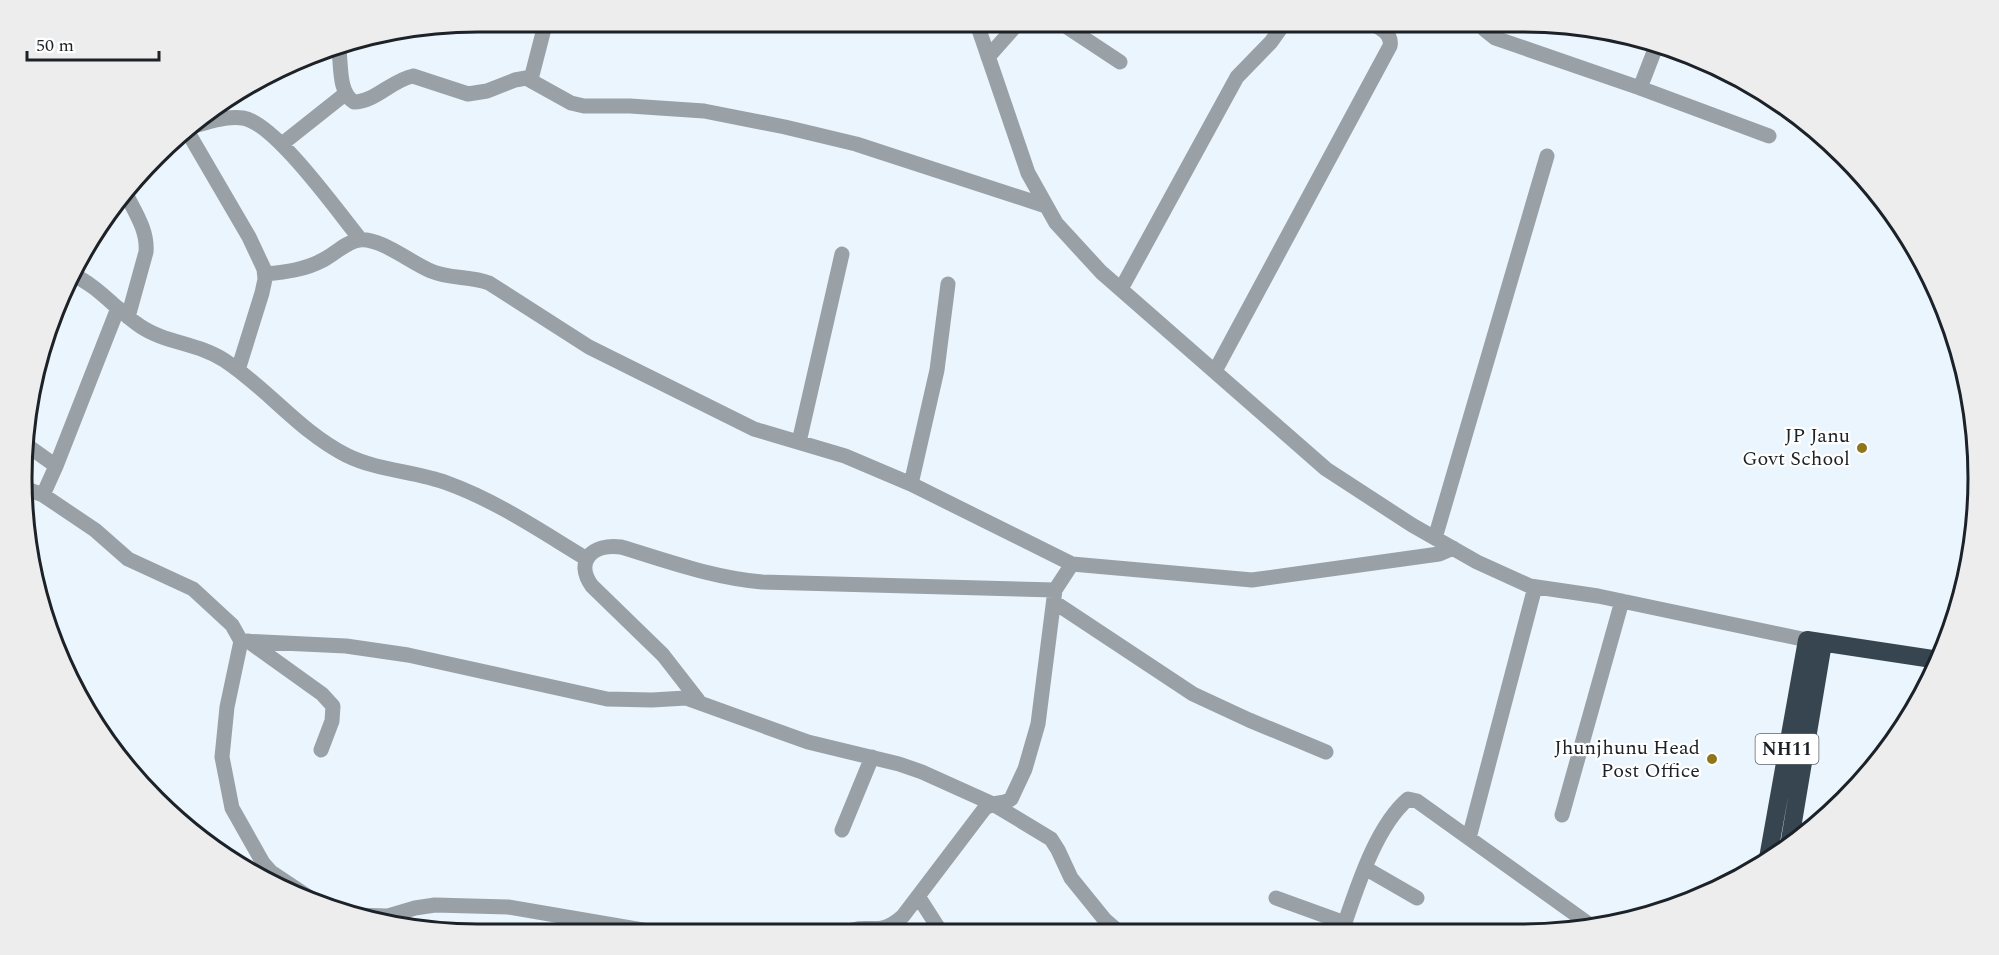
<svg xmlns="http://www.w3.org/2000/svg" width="1999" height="955" viewBox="0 0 1999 955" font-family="Spectral,serif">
<rect width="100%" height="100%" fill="#ebf5fe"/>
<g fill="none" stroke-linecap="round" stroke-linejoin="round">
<path stroke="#99a1a7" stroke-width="15" d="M976,21L1028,173L1056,223L1101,272L1326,469L1412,525L1477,562L1530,586L1598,596L1807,640
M1058,21L1120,62
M1484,21L1485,30L1495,38L1640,88L1769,136
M338,44C342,61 337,92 354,102C375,102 392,80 413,76L468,94L487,91L515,80L526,78L571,103L584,106H630L704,111L785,127L856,144L1046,206
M988,57L1020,21
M531,79L546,21
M1640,88L1657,44
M188,127C205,124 226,115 243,118C275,123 338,212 361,240
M186,129L249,237L264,269L265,279L262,293L238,370
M282,144L345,94
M126,194C135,212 148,231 146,252L128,317
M71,274C99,286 116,310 140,326C165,343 198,343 224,360C267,388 300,432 346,455C378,471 415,471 447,483C497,501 542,532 587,559
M265,274C286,272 304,270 323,260C335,254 346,242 359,240C380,237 411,263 431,271C449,279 470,276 489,283L589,347L754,429L845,456L911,484L1072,564
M1121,289L1237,77L1271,42L1286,21
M1215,371L1390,46C1393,32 1377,27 1367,21
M799,442L842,254
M28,446L56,466
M911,484L937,370L948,284
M27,489L43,495L95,530L128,559L193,589L232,625L241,641L227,707L222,757L232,808L263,863L271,872L319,904
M43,495L56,466L118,308
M1435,538L1547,156
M1054,602L1193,694L1249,720L1326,752
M241,641L346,646L408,655L607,699L652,700L686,698L808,742L899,764L922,772L993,804L1051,839L1058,850L1071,878L1105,920L1119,932
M248,641L322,694L333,706L332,721L321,750
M698,700L663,655L592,586C574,561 593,543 621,547C668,561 713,578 762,582L1055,590
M1562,815L1622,601
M842,830L872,757
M1469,838L1535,587
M1365,868L1417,898
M918,896L941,932
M1276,898L1345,923
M353,915L388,916L415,908L435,905L508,907L660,933
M388,916L403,927
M1342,931C1356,891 1375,827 1408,799L1417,801L1593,927
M845,933C869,921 878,939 903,916L985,808L993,804L1005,802L1011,799L1025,769L1038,724L1055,590L1072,564L1252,580L1439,554L1453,548"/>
<path stroke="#374551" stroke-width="18" d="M1789,846L1823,643
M1768,858L1807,640L1939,660"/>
</g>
<g fill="#90761b" stroke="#fff" stroke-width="2">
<circle cx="1862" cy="448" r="6"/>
<circle cx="1712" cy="759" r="6"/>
</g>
<g text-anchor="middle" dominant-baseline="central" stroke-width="4.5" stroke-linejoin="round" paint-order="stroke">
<rect fill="#fff" stroke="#606468" stroke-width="1.5" x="1755.5" y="734" width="63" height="30" rx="4.5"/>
<g font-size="18" font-weight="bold" fill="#1c2227">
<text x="1787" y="749">NH11</text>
</g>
<g font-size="20" fill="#1c2227" stroke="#fff" text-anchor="end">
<text x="1850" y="436">JP Janu<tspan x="1850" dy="23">Govt School</tspan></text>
<text x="1700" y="748">Jhunjhunu Head<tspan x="1700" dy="23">Post Office</tspan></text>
</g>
</g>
<path d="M0 0H1999V955H0ZM478 32H1522A446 446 0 0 1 1968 478V478A446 446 0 0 1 1522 924H478A446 446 0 0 1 32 478V478A446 446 0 0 1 478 32Z" fill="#ededee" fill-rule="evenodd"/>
<path fill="none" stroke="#1c2227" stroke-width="3" d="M478 32H1522A446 446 0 0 1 1968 478V478A446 446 0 0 1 1522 924H478A446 446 0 0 1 32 478V478A446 446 0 0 1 478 32Z"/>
<path d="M27 51v9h132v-9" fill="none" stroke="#1c2227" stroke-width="3"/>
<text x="36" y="51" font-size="18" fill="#1c2227" stroke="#ffffff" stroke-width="4.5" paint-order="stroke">50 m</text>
</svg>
